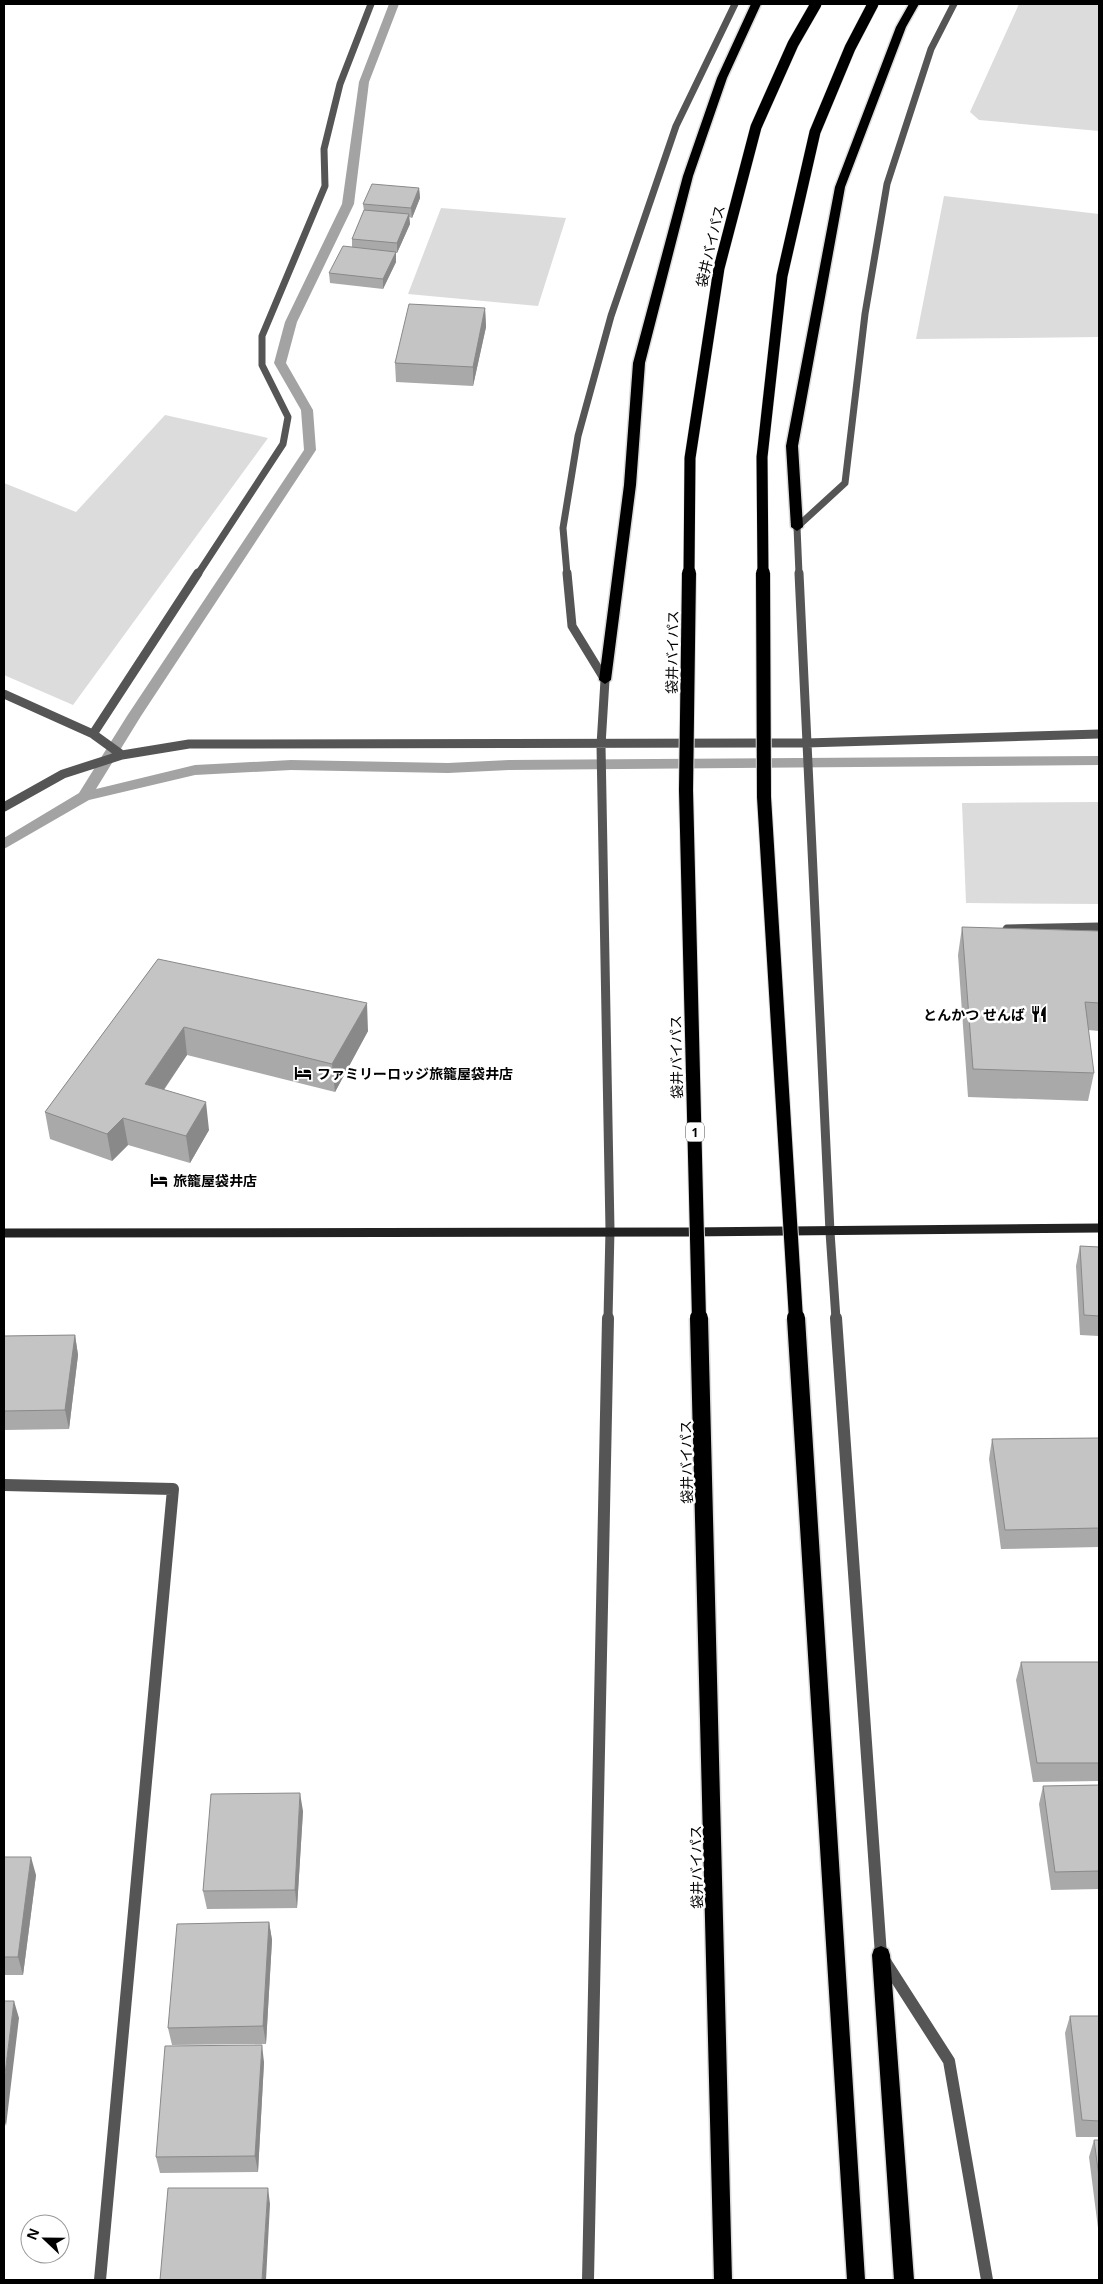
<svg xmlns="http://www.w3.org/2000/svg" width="1103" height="2284" viewBox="0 0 1103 2284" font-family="'Noto Sans','Noto Sans JP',sans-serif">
<rect width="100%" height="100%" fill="#fff"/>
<path fill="#dcdcdc" d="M1019,4H1099V131L979,120L970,112Z
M944,196L1099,214V337L916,339Z
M441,208L566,218L538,306L408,294Z
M165,415L268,438L73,705L4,675V483L76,512Z
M1099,802V904L966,903L962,803Z"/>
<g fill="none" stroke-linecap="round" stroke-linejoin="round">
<path fill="#a3a3a3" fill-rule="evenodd" d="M389,4H399L369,82L354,204L297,322L286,363L313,410L316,450L141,716L96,789L195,765L291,760L448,763L509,760L1099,756V765L509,770L448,773L291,770L195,775L89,800L4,849V838L79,793L127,716L304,450L301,410L274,363L285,322L342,204L359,82Z"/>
<g stroke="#dbdbdb" stroke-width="3">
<path id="highway" d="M751,4H761L727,78L693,176L645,363L636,485L611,680L605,684L599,680L624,485L633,363L683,176L717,78Z
M909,4H919L906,27L845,187L798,446L803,527L797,531L791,527L786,446L835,187L896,27Z
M881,1946L888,1949L890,1955L914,2280H894L872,1955L874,1949Z"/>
</g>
<path stroke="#555" stroke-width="7" d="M198,574L283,444L288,417L262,365V336L325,186L324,149L340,84L371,4
M567,574L563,528L578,436L611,316L676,126L735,4
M799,574L797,527L845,483L865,314L887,184L931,49L954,4"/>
<path stroke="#555" stroke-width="9" d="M567,573L572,626L605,680L601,745L610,1230L608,1319
M799,573L830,1232L836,1319
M4,694L93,734L122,755
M93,734L198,573
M4,807L63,774L122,755L189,744L807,743L1099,734
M1007,929L1099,927"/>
<path stroke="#555" stroke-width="12" d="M836,1318L881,1955L949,2061L987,2280
M4,1485L173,1489L100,2280
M588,2280L608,1318"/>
<path stroke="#222" stroke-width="9" d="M4,1233L688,1232L1099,1228"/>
<use href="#highway" fill="#000" fill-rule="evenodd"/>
<g stroke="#dbdbdb" stroke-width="12" stroke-linecap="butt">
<path id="highway-bridge-far2" d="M689,574L690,458L719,268L756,127L793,44L816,4
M763,574L762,457L782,276L815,132L850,48L873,4"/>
</g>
<g stroke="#dbdbdb" stroke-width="16" stroke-linecap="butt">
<path id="highway-bridge-far1" d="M689,573L686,790L699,1319
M763,573L764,797L796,1319"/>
</g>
<g stroke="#dbdbdb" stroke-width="21" stroke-linecap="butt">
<path id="highway-bridge" d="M699,1318L723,2280
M796,1318L856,2280"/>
</g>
<use href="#highway-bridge-far2" stroke="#000" stroke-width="11"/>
<use href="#highway-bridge-far1" stroke="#000" stroke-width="14"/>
<use href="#highway-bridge" stroke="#000" stroke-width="18"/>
</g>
<path fill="#a9a9a9" d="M419,188L420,198L412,218L409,217L410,224L397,253H396V262L383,289L330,283L329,273L352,247V239L364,211L363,204Z
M485,308L486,327L473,386L396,382L395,363Z
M962,927L1099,931V1031L1088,1030L1094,1073L1088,1101L968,1097L958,955Z
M158,959L368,1031L335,1092L187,1055L164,1090L209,1130L190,1163L128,1145L112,1161L50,1139L45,1112Z
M1080,1246L1099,1247V1336L1080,1335L1076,1266Z
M75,1335L78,1355L69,1429L4,1430V1336Z
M1099,1438V1547L1001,1549L989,1459L992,1439Z
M1021,1662H1099V1781L1033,1782L1016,1680Z
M1099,1785V1889L1051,1890L1039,1804L1043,1786Z
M303,1811L297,1908L207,1909L203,1891Z
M4,1857L36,1875L23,1975H4Z
M269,1922L272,1940L266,2044L172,2045L168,2028Z
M1070,2016H1099V2137H1076L1065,2033Z
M264,2062L258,2172L160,2173L156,2157Z
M1094,2140H1099V2236L1089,2157Z"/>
<path fill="#898989" d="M419,188L420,198L412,218L411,208Z
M409,214L410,224L397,253V243Z
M396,252V262L383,289V279Z
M485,308L486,327L473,386V367Z
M367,1003L368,1031L335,1092L332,1064Z
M184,1027L187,1055L149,1111L145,1084Z
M206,1102L209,1130L190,1163L186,1136Z
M123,1118L128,1145L112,1161L107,1134Z
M75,1335L78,1355L69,1429L65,1410Z
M300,1793L303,1811L297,1908L295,1890Z
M31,1857L36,1875L23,1975L18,1957Z
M269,1922L272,1940L266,2044L263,2026Z
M14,2001L19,2018L6,2126L4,2119V2082Z
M262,2045L264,2062L258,2172L255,2156Z
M268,2188L270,2204L266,2280H262Z"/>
<path fill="#c4c4c4" stroke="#898989" d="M372,184L419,188L411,208L363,204Z
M364,210L409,214L397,243L352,239Z
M343,246L396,252L383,279L329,273Z
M409,304L485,308L473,367L395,363Z
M962,927L1099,931V1003L1085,1002L1094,1073L973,1069Z
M158,959L367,1003L332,1064L184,1027L145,1084L206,1102L186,1136L123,1118L107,1134L45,1112Z
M1080,1246L1099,1247V1316L1084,1315Z
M75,1335L65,1410L4,1411V1336Z
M1099,1438V1528L1005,1530L992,1439Z
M1021,1662H1099V1763H1037Z
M1099,1785V1871L1055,1872L1043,1786Z
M300,1793L295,1890L203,1891L211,1794Z
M4,1857H31L18,1957H4Z
M269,1922L263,2026L168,2028L177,1924Z
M4,2001H14L4,2082Z
M1070,2016H1099V2121L1082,2120Z
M262,2045L255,2156L156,2157L165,2046Z
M1094,2140H1099V2177Z
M168,2188H268L262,2280H160Z"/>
<defs>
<g id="restaurant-bare" transform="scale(1.35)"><path d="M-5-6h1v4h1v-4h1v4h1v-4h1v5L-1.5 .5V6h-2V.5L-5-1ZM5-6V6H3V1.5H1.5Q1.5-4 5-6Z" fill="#000" stroke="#fff" stroke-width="2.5" paint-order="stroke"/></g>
<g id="hotel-bare" transform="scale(1.35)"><path d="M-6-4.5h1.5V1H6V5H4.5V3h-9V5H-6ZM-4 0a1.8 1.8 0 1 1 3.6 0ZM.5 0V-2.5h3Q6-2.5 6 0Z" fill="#000" stroke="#fff" stroke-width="2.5" paint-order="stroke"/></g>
</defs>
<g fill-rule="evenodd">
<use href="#restaurant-bare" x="1039" y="1014"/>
<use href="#hotel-bare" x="303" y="1073"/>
<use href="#hotel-bare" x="159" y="1180"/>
</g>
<g text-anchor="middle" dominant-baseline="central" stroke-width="5" stroke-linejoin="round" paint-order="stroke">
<rect fill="#fff" stroke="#4c4c4c" stroke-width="1" x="686" y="1122.5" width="18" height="19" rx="4"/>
<g font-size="12" font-weight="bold" fill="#000">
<text x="695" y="1132">1</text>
</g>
<g font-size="14" fill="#000" stroke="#fff">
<text transform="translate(710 246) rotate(-77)">袋井バイパス</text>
<text transform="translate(672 652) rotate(-89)">袋井バイパス</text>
<text transform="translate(676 1057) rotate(-91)">袋井バイパス</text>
<text transform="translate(686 1462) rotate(-91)">袋井バイパス</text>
<text transform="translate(696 1867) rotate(-91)">袋井バイパス</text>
</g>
<g font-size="14" font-weight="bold" fill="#000" stroke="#fff" text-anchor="start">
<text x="1025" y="1014" text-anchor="end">とんかつ せんば</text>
<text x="317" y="1073">ファミリーロッジ旅籠屋袋井店</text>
<text x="173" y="1180">旅籠屋袋井店</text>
</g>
</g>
<rect width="1103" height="2284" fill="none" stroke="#000000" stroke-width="10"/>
<g transform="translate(45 2239) rotate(292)"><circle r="24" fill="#ffffff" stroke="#999999"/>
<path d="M0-4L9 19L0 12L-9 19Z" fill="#000000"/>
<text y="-8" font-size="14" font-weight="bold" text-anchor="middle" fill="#000000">N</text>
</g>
</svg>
